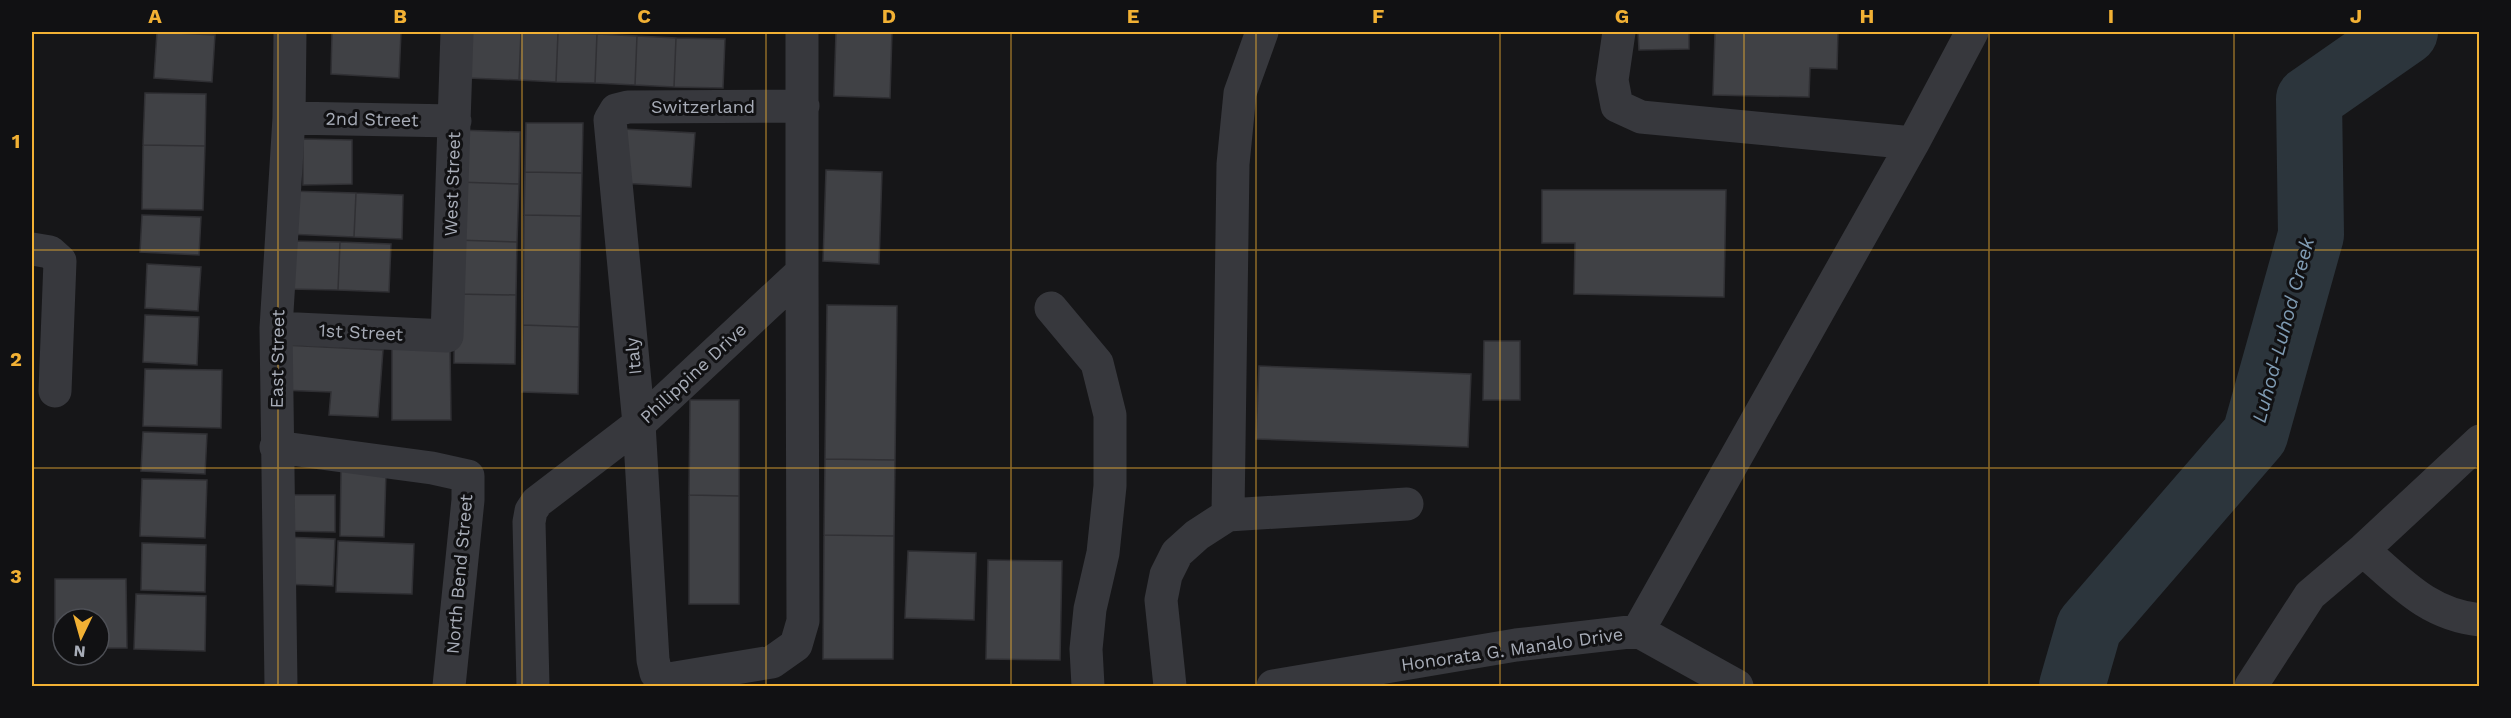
<svg xmlns="http://www.w3.org/2000/svg" width="2511" height="718" viewBox="0 0 2511 718" font-family="'Work Sans',sans-serif">
<rect width="100%" height="100%" fill="#161618"/>
<g fill="none" stroke-linecap="round" stroke-linejoin="round">
<path stroke="#2c353c" stroke-width="66" d="M2072,686L2089,627L2255,435L2311,235L2309,99L2405,32"/>
</g>
<path fill="#404145" stroke="#303034" stroke-width="1.5" d="M157,32L215,35L212,82L154,78Z
M332,32H401L399,78L331,74Z
M469,32H521L519,80L468,78Z
M521,32L558,33L556,82L519,80Z
M836,32H892L890,98L834,96Z
M1638,32H1689V49L1639,50Z
M1715,32H1838L1837,69L1810,68L1809,97L1713,95Z
M558,33L597,34L595,83L556,82Z
M597,34L637,36L635,85L595,83Z
M637,36L676,38L674,87L635,85Z
M676,38L725,39L723,88L674,87Z
M145,93L206,94L205,146L143,145Z
M526,123H583L582,173L525,172Z
M623,129L695,133L691,187L620,183Z
M458,130L520,132L519,184L457,182Z
M303,139L352,140V184L303,185Z
M143,145L205,146L203,210L142,209Z
M826,170L882,172L879,264L823,261Z
M525,172L582,173L581,216L524,215Z
M457,182L519,184L517,242L456,240Z
M1542,190H1726L1724,297L1574,294L1575,243H1542Z
M289,191L356,193L354,237L287,234Z
M356,193L403,195L402,239L354,237Z
M142,215L201,217L199,255L140,252Z
M524,215L581,216L579,327L523,325Z
M456,240L517,242L516,295L455,294Z
M290,241L340,242L338,290L288,289Z
M340,242L391,244L389,292L338,290Z
M147,264L201,267L198,311L145,308Z
M455,294L516,295L515,364L454,363Z
M827,305L897,306L895,460L825,459Z
M145,315L199,317L197,365L143,362Z
M523,325L579,327L578,394L522,392Z
M1484,341H1520V400H1483Z
M283,345L383,350L378,417L329,415L331,392L280,390Z
M392,347H450L451,420H392Z
M1259,366L1471,374L1468,447L1256,439Z
M145,369L222,370L221,428L143,426Z
M690,400H739V496L689,495Z
M143,432L207,434L205,474L141,471Z
M825,459L895,460L894,536L824,535Z
M341,471L386,472L384,537L340,536Z
M142,479L207,480L205,538L140,536Z
M282,495H335V532L281,531Z
M689,495L739,496V604H689Z
M824,535L894,536L893,659H823Z
M284,537L335,539L333,586L282,584Z
M338,541L414,544L412,594L336,592Z
M142,543L206,545L205,592L141,590Z
M908,551L976,553L974,620L905,618Z
M988,560L1062,561L1060,660L986,659Z
M55,579H126L127,648H99V619H63V649H55Z
M136,594L206,596L205,651L134,649Z"/>
<g fill="none" stroke-linecap="round" stroke-linejoin="round">
<path stroke="#37383d" stroke-width="33" d="M1619,32L1612,80L1617,106L1641,117L1913,143
M289,118L455,121
M32,249L50,252L60,261L55,391
M802,272L803,621L796,645L772,662L663,680L656,673L653,660L639,424L610,120L616,110L628,107L803,106
M1051,308L1097,363L1110,415V486L1103,553L1090,609L1086,649L1088,686
M276,328L447,336L457,32
M276,447L432,468L468,476V500L449,686
M1228,515L1233,164L1240,93L1262,32
M2363,550C2400,582 2428,615 2480,620
M1638,631L1913,143L1972,32
M281,686L276,328L289,118L290,32
M533,686L529,522L531,511L537,502L639,424L802,272V32
M1170,686L1161,600L1166,575L1177,553L1197,535L1228,515L1407,504
M1273,686L1516,645L1638,631L1737,686
M2251,686L2310,595L2363,550L2480,441"/>
</g>
<path fill="none" stroke="#f2b134" stroke-width="1.5" stroke-opacity="0.55" d="M278,32V686M522,32V686M766,32V686M1011,32V686M1256,32V686M1500,32V686M1744,32V686M1989,32V686M2234,32V686M32,250H2480M32,468H2480"/>
<g text-anchor="middle" dominant-baseline="central" stroke-width="6" stroke-linejoin="round" paint-order="stroke">
<g font-size="18" fill="#a8adb8" stroke="#111113">
<text x="703" y="106">Switzerland</text>
<text transform="translate(372 119) rotate(1)">2nd Street</text>
<text transform="translate(452 184) rotate(-88)">West Street</text>
<text transform="translate(361 332) rotate(3)">1st Street</text>
<text transform="translate(633 356) rotate(-96)">Italy</text>
<text transform="translate(277 359) rotate(-89)">East Street</text>
<text transform="translate(693 373) rotate(-43)">Philippine Drive</text>
<text transform="translate(459 574) rotate(-85)">North Bend Street</text>
<text transform="translate(1512 649) rotate(-8)">Honorata G. Manalo Drive</text>
</g>
<g font-size="20" font-style="italic" fill="#7f9bb3" stroke="#111113">
<text transform="translate(2283 330) rotate(-75)">Luhod-Luhod Creek</text>
</g>
</g>
<rect width="2511" height="718" fill="none" stroke="#111113" stroke-width="66"/>
<g transform="translate(81 637) rotate(185)"><circle r="28" fill="#111113" stroke="#4d4f55" stroke-width="1.5"/>
<path d="M0-4.5L10 22L0 15L-10 22Z" fill="#f2b134"/>
<text y="-9" font-size="16" font-weight="bold" text-anchor="middle" fill="#a8adb8">N</text>
</g>
<rect x="33" y="33" width="2445" height="652" fill="none" stroke="#f2b134" stroke-width="2"/>
<g font-size="20" text-anchor="middle" font-weight="bold" fill="#f2b134">
<text x="155" y="23">A</text>
<text x="400" y="23">B</text>
<text x="644" y="23">C</text>
<text x="889" y="23">D</text>
<text x="1133" y="23">E</text>
<text x="1378" y="23">F</text>
<text x="1622" y="23">G</text>
<text x="1867" y="23">H</text>
<text x="2111" y="23">I</text>
<text x="2356" y="23">J</text>
<text x="16" y="148">1</text>
<text x="16" y="366">2</text>
<text x="16" y="583">3</text>
</g>
</svg>
